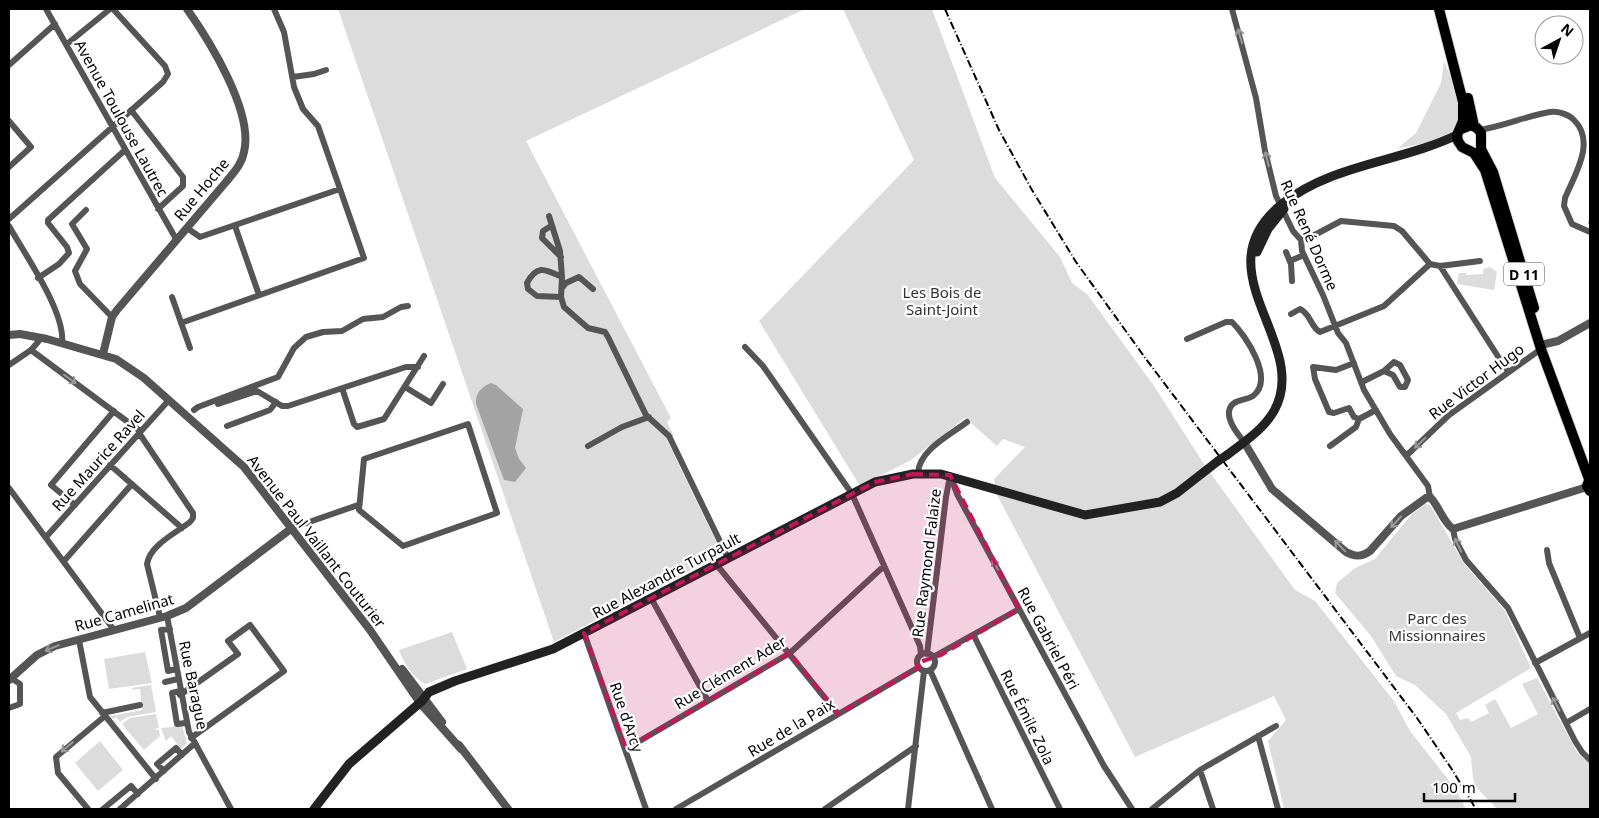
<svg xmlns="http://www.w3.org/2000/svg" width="1599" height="818" viewBox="0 0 1599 818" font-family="'Noto Sans',sans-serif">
<rect width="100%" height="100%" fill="#fff"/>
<path fill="#dcdcdc" d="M338,9H805L526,141L671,418L667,422L674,436L667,440L722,554L554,642Z
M843,9H932L995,178L1060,257L1072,283L1087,294L1152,383L1206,467L1295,590L1315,601L1394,701L1410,731L1454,787L1466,809H1284L1268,741L1286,720L1274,696L1135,757L997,495L994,479L1025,447L1003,439L997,446L965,418L911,460L860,486L759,321L914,160Z
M1444,61C1452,80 1472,123 1446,136C1432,143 1412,145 1397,149L1416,133L1441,83Z
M1490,267L1497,272L1494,290L1457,284L1459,273H1466V275L1483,274V269Z
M1425,504L1430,505L1465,565L1505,611L1531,668L1456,713L1460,720L1468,718L1471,722L1489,713L1485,705L1495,699L1511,728L1538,714L1522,684L1537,678L1577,752L1590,764V809H1497L1476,787L1473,779L1471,757L1446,714L1415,685L1396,676L1371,636L1335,593L1337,583L1355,568L1375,559L1411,515Z
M452,632L467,669L425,684C412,676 404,664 399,650Z
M145,652L152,683L109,689L104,659Z
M151,685L156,712L127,717L120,722L116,717L113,719L111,716L142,710L140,689L133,690L132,688Z
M156,714L159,728L153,729L159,730L160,736L144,750L122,724L130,718Z
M182,726L187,743L181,749L171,736L166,741L161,728Z
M100,741L123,770L98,791L75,763Z"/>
<path fill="#a3a3a3" d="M491,383L496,385L523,409L515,448L519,459L526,468L515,482L504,480L476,404C475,394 481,387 491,383Z"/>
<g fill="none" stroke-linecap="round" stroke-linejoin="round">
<path stroke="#a3a3a3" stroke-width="2" d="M1589,223L1590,221"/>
<g stroke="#dbdbdb" stroke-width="12">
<path id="primary" d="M1439,9L1463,102V121L1457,135L1458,141L1462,147L1474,153L1485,170L1541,349L1589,479
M1468,98L1474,126
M1461,129L1471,125L1477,128L1481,133V149L1493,172L1534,308
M1590,478L1587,486L1590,491"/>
</g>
<path stroke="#555" stroke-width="6" d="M46,9L176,239
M274,9L284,32L294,87L303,109L318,126L340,189
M1232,9L1256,98L1265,151L1276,196L1293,231L1301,240L1302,251L1323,295L1338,333L1346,343L1364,390L1390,434L1428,486L1430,497
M67,44L110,9
M9,65L55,24
M293,77L314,74L326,70
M131,110L183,177V186L158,209
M9,121L31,147L9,167
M1479,130C1504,126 1526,116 1550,112C1558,111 1568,114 1574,120C1596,142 1575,174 1565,198L1564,206L1572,224L1590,232
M86,210L72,224L87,249L75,271L80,284L112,317
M549,216L560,251L562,277L561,297L564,307L588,328L605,332L608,337L646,415L669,436L728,558
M9,219L163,82L168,74L165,66L113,9
M9,226C25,255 66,312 62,344
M235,226L259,295
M551,226L543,231L542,238L561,257
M1301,240L1307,239L1341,221L1394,226L1402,231L1430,264
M1286,252L1291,264L1292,281
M1290,261L1304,255
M1440,266L1508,372
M38,278L59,264L69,253L67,247L48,223V220L125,150
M562,288L566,283L579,277L593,289
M172,297L190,348
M561,297L537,296L528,289L527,283C537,264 545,269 562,277
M1291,314L1300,309C1311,314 1311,328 1320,332L1384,306L1430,264L1440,266L1480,261
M181,323L364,258L340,189L200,237L187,228
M1187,339L1226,322H1232C1246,336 1275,379 1253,396C1245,401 1234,399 1230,408C1225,419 1238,434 1244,442
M745,347L763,366L852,494L920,646L921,655
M31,350L140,431
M1394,362L1400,365L1408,380L1405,387H1400L1393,375L1384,371Z
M1354,363L1336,370L1313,367L1315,379L1329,412L1334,413L1349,408L1354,417L1359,419L1376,410
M9,365L31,350L38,342
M1362,382L1384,371
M405,387L431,403L443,384
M342,388L354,424L357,427L384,419L424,356
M218,404L257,391L282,406H288L406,367H418
M194,410L198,407L278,377L294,348L306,337L323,332L342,331L363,319L383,317L401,307L408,306
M468,424L497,513L403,546L359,510L364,459Z
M227,426L270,410L276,402
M139,433L193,513V518L190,522C176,533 150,545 147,564L160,617
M588,446L622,427L649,417
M1330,446L1356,427L1359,419
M1406,456L1449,415L1541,349
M110,465L182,528
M918,473C919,450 950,435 967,422
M950,475L957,494L1104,766L1132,809
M9,488L114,630
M75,505L51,485L114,411
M292,528L358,505
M1453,529L1455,539L1466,560L1508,608L1575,741L1582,752L1590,760
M46,537L169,400
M1547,550L1549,563L1580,638
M64,561L132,484
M716,564L838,714
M651,598L708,701
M167,616L189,732L231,809
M170,629L161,630L168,671L176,669
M584,633L646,809
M974,636L1060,809
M79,640L90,697L156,779
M917 662a9 9 0 1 1 18 0a9 9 0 1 1-18 0Z
M927,654L946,497L950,476
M933,657L1019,609
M1535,663L1590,633
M930,670L992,809
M165,682L178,679
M180,691L172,693L177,724L186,723
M180,695L238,654L228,641L250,625L284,671L191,738
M9,708L20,704V684L11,678
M102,713L140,705
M1566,723L1590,709
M1258,736L1278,809
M626,749L790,653L884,566
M1200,770L1213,809
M164,771L157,764L176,748L182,755
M88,809L58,773L56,757L105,716
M103,809L131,786L138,794
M120,809L194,744
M676,809L919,667
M825,809L916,746
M908,809L924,671
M1152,809L1200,770L1276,726"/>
<path stroke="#555" stroke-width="8" d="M9,335L20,334L47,339L116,359L144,378L244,467L370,630L420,703L461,749
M1545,344L1558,341L1590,323
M103,354L112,317L117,310L226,182C234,172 242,164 244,152C254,112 209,40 187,9
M1244,442L1272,489L1346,552C1355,557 1362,557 1370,551L1401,516L1426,498L1430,497C1439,506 1443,522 1453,529L1587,487
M402,669L442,722
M9,680L37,655L55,646L167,616L186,608L292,528
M459,745L508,809"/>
<path stroke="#222" stroke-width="9" d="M1257,252L1268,229L1284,209
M1227,455C1245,441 1262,431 1274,411C1312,343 1199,271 1282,204C1332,164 1401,162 1457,135
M314,809L349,764L422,701L429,692L455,681L553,649L875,482L913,474H941L1085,515L1160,502L1177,493L1218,461"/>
<use href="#primary" stroke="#000" stroke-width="10"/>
<path stroke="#000" stroke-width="2" stroke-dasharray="8 2.5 1 2.5" stroke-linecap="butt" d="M945,9L999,130L1032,190L1076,262L1146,359L1417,718L1451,768L1476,809"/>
<path stroke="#222" stroke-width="9" d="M1218,461L1227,455"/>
</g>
<defs><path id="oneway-shaft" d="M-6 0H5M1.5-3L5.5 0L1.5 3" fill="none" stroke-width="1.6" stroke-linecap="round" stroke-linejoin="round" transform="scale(1.25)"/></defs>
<g stroke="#999">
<use href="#oneway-shaft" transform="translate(1240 36) rotate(-106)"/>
<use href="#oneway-shaft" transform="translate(1267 159) rotate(-103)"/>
<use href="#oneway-shaft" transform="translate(70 379) rotate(36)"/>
<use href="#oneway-shaft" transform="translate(1420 443) rotate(136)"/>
<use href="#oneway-shaft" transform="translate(1396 522) rotate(133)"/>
<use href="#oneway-shaft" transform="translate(1458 545) rotate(-116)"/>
<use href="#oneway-shaft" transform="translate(1340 546) rotate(-134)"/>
<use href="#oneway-shaft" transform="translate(996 566) rotate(-118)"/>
<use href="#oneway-shaft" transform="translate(52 648) rotate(157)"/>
<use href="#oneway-shaft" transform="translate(1556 704) rotate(-118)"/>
<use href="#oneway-shaft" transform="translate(67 747) rotate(140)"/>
</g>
<path fill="#c2185b" fill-opacity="0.2" stroke="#c2185b" stroke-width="4" stroke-dasharray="10 6" stroke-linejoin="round" d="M913,474L950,475L1019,609L941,655L917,663L919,667L838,714L790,653L626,749L584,633L875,482Z"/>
<g text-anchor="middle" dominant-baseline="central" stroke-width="4.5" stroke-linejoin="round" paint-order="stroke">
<rect fill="#fff" stroke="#4c4c4c" stroke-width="1" x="1504" y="262.5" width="40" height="23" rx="4"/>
<g font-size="14" font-weight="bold" fill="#000">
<text x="1524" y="274">D 11</text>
</g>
<g font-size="15" fill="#000" stroke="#fff">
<text transform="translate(122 118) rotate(61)">Avenue Toulouse Lautrec</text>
<text transform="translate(201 189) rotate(-50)">Rue Hoche</text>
<text transform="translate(1310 235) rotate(66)">Rue René Dorme</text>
<text transform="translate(1476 381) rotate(-37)">Rue Victor Hugo</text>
<text transform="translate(98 460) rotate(-48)">Rue Maurice Ravel</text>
<text transform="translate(317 541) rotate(52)">Avenue Paul Vaillant Couturier</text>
<text transform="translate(926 563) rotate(-83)">Rue Raymond Falaize</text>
<text transform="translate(666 575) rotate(-28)">Rue Alexandre Turpault</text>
<text transform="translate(124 612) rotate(-16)">Rue Camelinat</text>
<text transform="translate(1049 638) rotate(62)">Rue Gabriel Péri</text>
<text transform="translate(730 672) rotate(-31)">Rue Clément Ader</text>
<text transform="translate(194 685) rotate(78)">Rue Barague</text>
<text transform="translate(627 717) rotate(71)">Rue d'Arcy</text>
<text transform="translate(1028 717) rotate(64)">Rue Émile Zola</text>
<text transform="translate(791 727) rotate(-31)">Rue de la Paix</text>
</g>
<g font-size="15" fill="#333" stroke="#fff">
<text x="942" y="292">Les Bois de<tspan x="942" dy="17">Saint-Joint</tspan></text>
<text x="1437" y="618">Parc des<tspan x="1437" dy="17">Missionnaires</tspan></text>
</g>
</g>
<rect width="1599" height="818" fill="none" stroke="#000000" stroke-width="20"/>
<g transform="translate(1559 40) rotate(40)"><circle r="24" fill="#ffffff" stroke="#999999"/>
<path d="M0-4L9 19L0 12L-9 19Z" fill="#000000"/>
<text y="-8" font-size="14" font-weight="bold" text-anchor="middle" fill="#000000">N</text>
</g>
<path d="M1424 793v8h91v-8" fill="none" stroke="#000000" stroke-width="2.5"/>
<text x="1432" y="793" font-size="15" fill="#000000" stroke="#ffffff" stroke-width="4" paint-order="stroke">100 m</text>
</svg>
